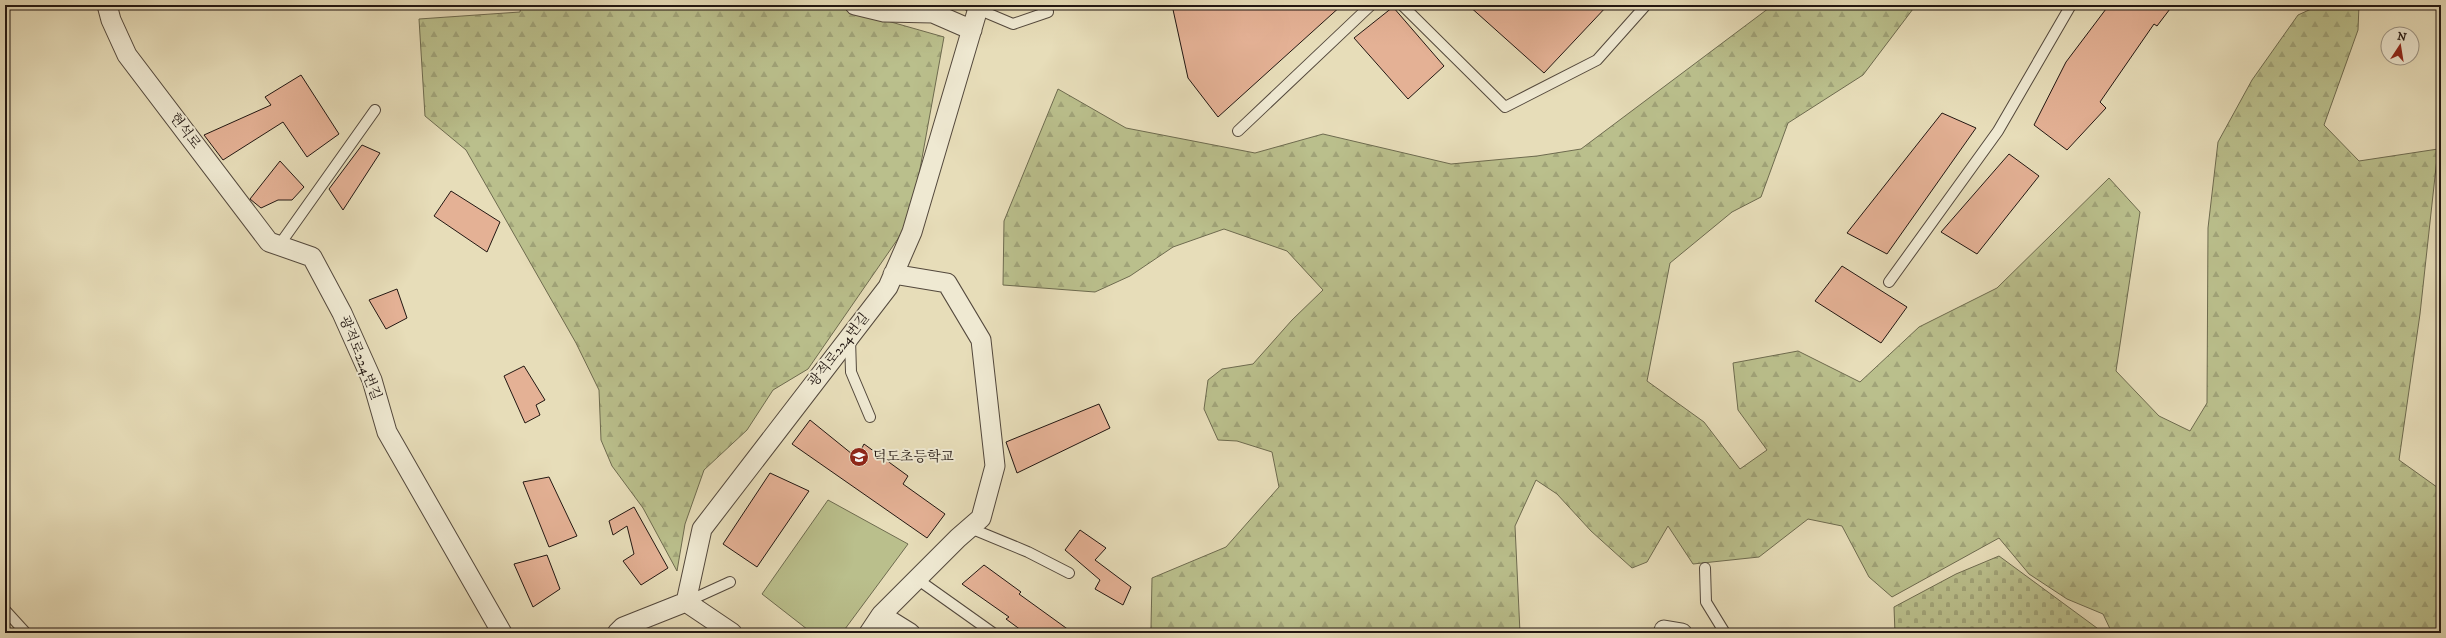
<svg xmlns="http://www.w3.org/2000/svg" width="2446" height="638" viewBox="0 0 2446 638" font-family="'IM FELL DW Pica','Noto Serif KR',serif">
<defs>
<pattern id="forest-firs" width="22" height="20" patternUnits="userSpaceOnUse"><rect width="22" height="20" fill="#babf8c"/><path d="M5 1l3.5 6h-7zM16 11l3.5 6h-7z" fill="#a0a378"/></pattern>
<pattern id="cemetery-stones" width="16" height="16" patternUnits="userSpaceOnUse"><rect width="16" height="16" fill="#babf8c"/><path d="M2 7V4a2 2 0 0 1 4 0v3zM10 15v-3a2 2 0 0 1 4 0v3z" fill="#a0a378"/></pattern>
</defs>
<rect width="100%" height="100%" fill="#e7ddb9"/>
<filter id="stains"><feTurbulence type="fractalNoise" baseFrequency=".005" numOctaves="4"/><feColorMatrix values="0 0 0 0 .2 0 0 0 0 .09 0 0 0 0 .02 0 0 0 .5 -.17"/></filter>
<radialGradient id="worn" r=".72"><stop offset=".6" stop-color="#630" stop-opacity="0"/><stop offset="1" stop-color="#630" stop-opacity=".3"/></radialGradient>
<path fill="#babf8c" stroke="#6e6b4f" d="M828,500L908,544L842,633H812L762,594Z"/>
<path fill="url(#forest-firs)" stroke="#6e6b4f" d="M521,5H831L944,37L916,191L904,230L808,369L773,390L747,430L704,470L685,524L677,571L643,508L612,466L601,440L599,390L576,343L466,150L425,116L419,19L520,12Z
M1773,5H1916L1863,75L1788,123L1761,197L1732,212L1670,263L1647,381L1704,422L1740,469L1767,450L1738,410L1733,363L1798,351L1860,382L1919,327L1997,288L2109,178L2140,212L2116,371L2159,416L2190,431L2207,403L2208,228L2218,142L2252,80L2298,15L2320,5H2359L2358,30L2324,125L2359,161L2438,149L2420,314L2399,460L2441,490V633H2112L2103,614L2067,599L2029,574L1999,538L1892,597L1869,577L1842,526L1808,519L1759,557L1693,564L1668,526L1647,562L1632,568L1591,531L1557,494L1536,480L1515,526L1520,633H1145L1151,628L1152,578L1226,547L1279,487L1272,452L1237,441L1218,440L1204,409L1208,380L1222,369L1253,364L1292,320L1323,290L1287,251L1224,229L1173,247L1130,276L1095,292L1003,285L1004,221L1058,89L1126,128L1255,153L1323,134L1451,164L1537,156L1581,149Z"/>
<path fill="url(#cemetery-stones)" stroke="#6e6b4f" d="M1999,556L2101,631L2100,633H1895L1894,607L1956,574Z"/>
<path fill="#e4b195" stroke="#221712" d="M1172,5H1342L1218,117L1188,78Z
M1468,5H1608L1544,73Z
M2109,5H2173L2157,26L2154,24L2100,102L2106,108L2067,150L2034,125L2066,62Z
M1393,7L1444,66L1408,99L1354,38Z
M301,75L339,134L307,157L283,122L223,160L204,135L271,105L265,97Z
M1942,113L1976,128L1887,254L1847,233Z
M362,145L380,153L343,210L329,189Z
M2009,154L2039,176L1977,254L1941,232Z
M280,161L304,187L292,200H278L261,208L250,199Z
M451,191L500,222L487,252L434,216Z
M1842,266L1907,307L1881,343L1815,301Z
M397,289L407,318L386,329L369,300Z
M524,366L545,400L536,405L540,415L525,423L504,376Z
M1099,404L1110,428L1017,473L1006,442Z
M810,420L857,458L864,444L908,476L903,484L945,514L927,538L792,444Z
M770,473L809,491L757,567L723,544Z
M549,477L577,536L549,547L523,482Z
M634,507L668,568L641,585L623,561L634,554L627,526L613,535L609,521Z
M1080,530L1106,548L1095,560L1131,587L1123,605L1095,589L1100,580L1065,550Z
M547,555L560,589L533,607L514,564Z
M984,565L1021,592L1019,594L1073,633H1025L1006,619L1009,617L962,584Z"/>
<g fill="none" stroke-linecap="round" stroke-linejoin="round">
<g stroke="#53483c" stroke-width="12">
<path id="service" d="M968,5L1013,24L1048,12
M1402,5L1505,107L1597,60L1646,5
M1238,131L1371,5
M280,244L375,110
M1889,282L1998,131L2071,5
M850,339L851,372L870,417
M970,528L1028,552L1069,573
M1705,568L1706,602L1725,633
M917,579L993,633
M686,602L730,582
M5,610L26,633"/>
</g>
<g stroke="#53483c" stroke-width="21">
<path id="minor" d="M107,5L111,20L127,55L269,242L312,257L342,313L372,380L387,432L502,633
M855,5L884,12L933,13L972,30
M686,602L732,633
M881,615L958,538L981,518L995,466L981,340L947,283L893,274
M1664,630L1682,633
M617,633L623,627L686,602L702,529L888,287L912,232L979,5
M869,633L881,615L910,633"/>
</g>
<use href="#service" stroke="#efe9d2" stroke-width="10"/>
<use href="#minor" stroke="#efe9d2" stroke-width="19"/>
</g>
<defs>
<g id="school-disc" transform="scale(1)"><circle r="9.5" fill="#8f2418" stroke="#efe9d2"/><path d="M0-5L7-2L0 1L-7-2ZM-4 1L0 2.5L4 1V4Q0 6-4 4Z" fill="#fff"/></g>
</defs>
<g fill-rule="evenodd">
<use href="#school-disc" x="859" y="457"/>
</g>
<g text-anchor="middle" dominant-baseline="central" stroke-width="4" stroke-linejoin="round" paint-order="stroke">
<g font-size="14" fill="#221712" stroke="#efe9d2">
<text transform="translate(185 131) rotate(53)">현석로</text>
<text transform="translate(839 350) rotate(-52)">광적로224번길</text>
<text transform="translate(360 358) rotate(68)">광적로224번길</text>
</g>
<g font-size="14" fill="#221712" stroke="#efe9d2" text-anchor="start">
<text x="873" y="457">덕도초등학교</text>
</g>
</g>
<rect width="2446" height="638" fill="none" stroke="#e7ddb9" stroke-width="20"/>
<rect x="6" y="6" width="2434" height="626" fill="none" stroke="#221712" stroke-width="2"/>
<rect x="10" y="10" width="2426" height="618" fill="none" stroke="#221712"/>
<g transform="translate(2400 46) rotate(12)"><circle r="19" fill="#efe9d2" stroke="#9d9585"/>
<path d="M0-3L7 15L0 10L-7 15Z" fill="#8f2418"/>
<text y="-6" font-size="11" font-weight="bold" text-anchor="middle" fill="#221712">N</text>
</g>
<rect width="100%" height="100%" filter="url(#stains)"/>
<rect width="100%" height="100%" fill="url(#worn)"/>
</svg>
